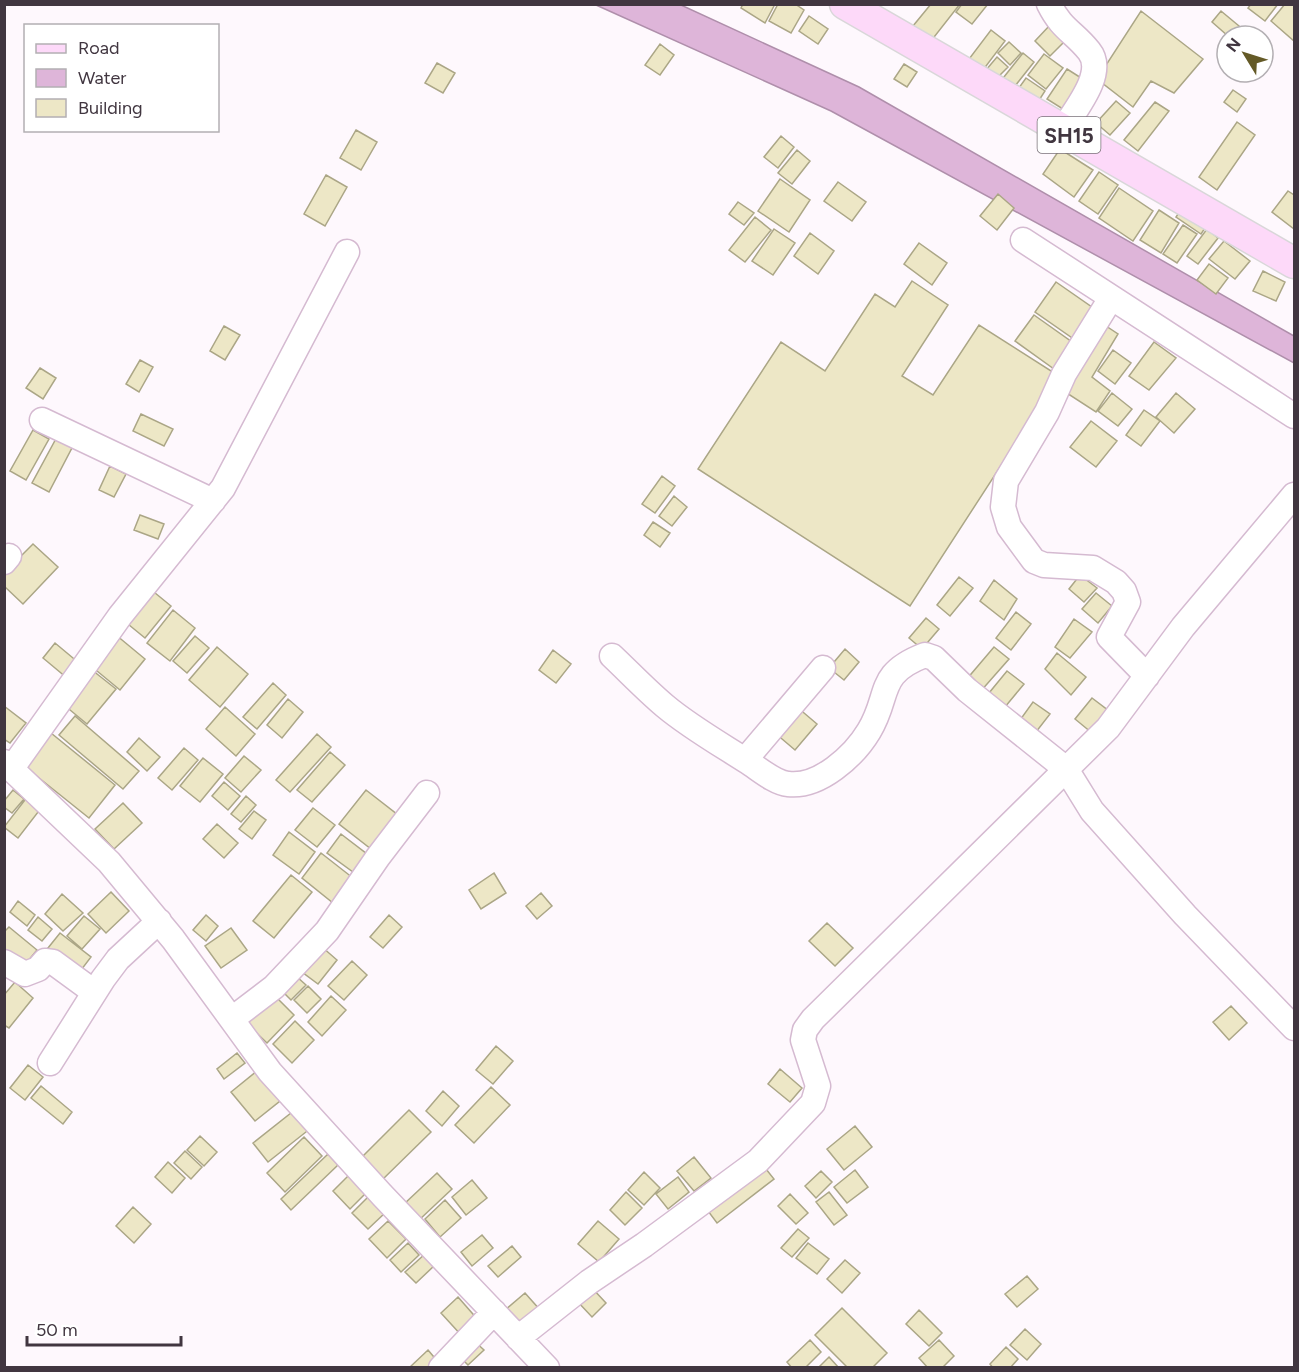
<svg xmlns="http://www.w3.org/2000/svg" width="1299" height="1372" viewBox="0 0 1299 1372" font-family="Figtree,sans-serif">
<rect width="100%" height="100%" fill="#fef8fd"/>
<path fill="#deb5d9" stroke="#af8fab" stroke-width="1.5" d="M596,5H681L859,87L1294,336V363L831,111Z"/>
<path fill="#ede7c6" stroke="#aba686" stroke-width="1.5" d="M743,4H775L765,23L741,8Z
M778,4H795L804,10L791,33L769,21Z
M931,4H960L931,41L913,26Z
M962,4H988L972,24L956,12Z
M1251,4H1278L1265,21L1248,8Z
M1285,4L1294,5V41L1271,21Z
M1141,11L1203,59L1174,93L1151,81L1133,107L1097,79Z
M1221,11L1251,36H1228L1212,22Z
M809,16L828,29L818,44L799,31Z
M1050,25L1066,40L1050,56L1035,41Z
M991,30L1005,41L980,74L966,63Z
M1009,42L1021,53L1010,65L998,53Z
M660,44L674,55L660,75L645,65Z
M1263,46L1272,54L1263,64Z
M1023,53L1034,62L1011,91L1000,82Z
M1044,54L1063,68L1046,89L1028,75Z
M997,57L1008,67L996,79L986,70Z
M437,63L455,73L443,93L425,83Z
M904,64L917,72L907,87L894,79Z
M1067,69L1086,81L1066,111L1047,99Z
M1026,78L1045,91L1036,105L1016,92Z
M1233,90L1246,99L1237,112L1224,102Z
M1116,101L1130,113L1110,135L1096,123Z
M1155,102L1169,111L1138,151L1124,140Z
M1237,122L1255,135L1217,190L1199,177Z
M356,130L377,142L361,170L340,158Z
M781,136L794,147L778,168L764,157Z
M1060,149L1093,170L1074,197L1043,174Z
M797,150L810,161L792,184L778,173Z
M1099,172L1118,185L1098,214L1079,201Z
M326,175L347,187L325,226L304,214Z
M780,179L810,200L789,232L758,211Z
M838,182L866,202L852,221L824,201Z
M1119,188L1153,211L1133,241L1099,218Z
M1288,191L1294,195V229L1272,212Z
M998,194L1014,208L997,230L980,216Z
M738,202L754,213L744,225L729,214Z
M1186,202L1211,219L1201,234L1176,217Z
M1159,210L1179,223L1161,253L1140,240Z
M755,217L771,230L745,262L729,250Z
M1183,225L1197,234L1177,263L1163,254Z
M774,229L795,243L773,275L752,261Z
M1207,229L1218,238L1198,264L1187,256Z
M810,233L834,251L818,274L794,256Z
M1224,241L1250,261L1235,279L1209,259Z
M919,243L947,263L932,285L904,264Z
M1209,264L1228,278L1216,294L1197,280Z
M1263,271L1285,282L1276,301L1253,291Z
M912,281L948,305L902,376L933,395L979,325L1059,376L910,606L698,469L781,342L825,371L875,294L895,307Z
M1056,282L1099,312L1078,342L1035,312Z
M1034,315L1072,342L1054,369L1015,341Z
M1100,322L1118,334L1092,377L1110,391L1096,412L1059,388Z
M224,326L240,335L225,360L210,351Z
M1154,342L1176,358L1149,390L1129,376Z
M1113,350L1131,363L1115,384L1098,371Z
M140,360L153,367L139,392L126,384Z
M40,368L56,378L43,399L26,388Z
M1112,393L1132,409L1118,426L1098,411Z
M1176,393L1195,409L1174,433L1156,417Z
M1144,410L1160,421L1141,446L1126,435Z
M141,414L173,429L164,446L133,431Z
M1091,421L1117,441L1096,467L1070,447Z
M33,430L49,439L26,480L10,471Z
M58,435L74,444L49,492L32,483Z
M110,466L126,474L114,497L99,490Z
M662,476L675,486L655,513L642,504Z
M674,496L687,507L672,526L659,516Z
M140,515L164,524L158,539L134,530Z
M653,522L670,533L660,547L644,535Z
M33,544L58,567L23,604L4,586V573Z
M1080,575L1097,588L1084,602L1069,589Z
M959,577L973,588L950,616L937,605Z
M994,580L1017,599L1004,620L980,601Z
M149,588L171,606L145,638L123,620Z
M1096,593L1112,606L1098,623L1082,609Z
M173,610L195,628L170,661L147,643Z
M1016,612L1031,624L1011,650L996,638Z
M926,618L939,629L922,649L909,638Z
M1074,619L1092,632L1070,658L1055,647Z
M116,635L145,659L120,690L91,666Z
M195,636L209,648L187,673L173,661Z
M55,643L79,663L67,678L43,658Z
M217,647L248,674L220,707L189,680Z
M994,647L1009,659L980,692L966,680Z
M845,649L859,662L844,680L829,668Z
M553,650L571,664L556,683L539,670Z
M1057,653L1086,677L1071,695L1045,669Z
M92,670L116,689L87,724L64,705Z
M1007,671L1024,684L1005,707L989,693Z
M273,683L286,695L257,729L243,717Z
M1092,698L1109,711L1092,733L1075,719Z
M288,699L303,712L282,738L267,725Z
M1033,702L1050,714L1036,732L1020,720Z
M4,706L26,723L10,743L4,739Z
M225,707L255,734L236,756L206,729Z
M797,707L817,724L795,750L775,733Z
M75,716L139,771L123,789L59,735Z
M51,733L115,785L89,818L24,766Z
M317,734L331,747L290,792L276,780Z
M139,738L160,757L147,771L127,752Z
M184,748L198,760L172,790L158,778Z
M330,752L345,765L312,802L297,790Z
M244,756L261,770L241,792L225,778Z
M203,758L223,774L200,802L180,786Z
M224,782L240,796L228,810L212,796Z
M13,790L24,799L12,813L4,807V801Z
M366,790L398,815L371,849L339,824Z
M28,796L42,807L18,838L4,827Z
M246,796L256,805L241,822L231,814Z
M123,803L142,823L114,849L95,829Z
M313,808L335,825L317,847L295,830Z
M254,811L266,820L252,839L239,829Z
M217,824L238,843L224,858L203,839Z
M289,832L315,852L299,874L273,855Z
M341,834L367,854L353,872L327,853Z
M321,853L353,878L333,903L302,878Z
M494,873L506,893L481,909L469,890Z
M291,875L312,892L274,938L253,921Z
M111,892L129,911L106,933L88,914Z
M541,893L552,906L537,919L526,906Z
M62,894L83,913L63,931L45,914Z
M18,901L35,915L27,926L10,912Z
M206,915L218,926L206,941L193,930Z
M389,915L402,927L383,948L370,937Z
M84,916L100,929L82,949L67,936Z
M38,917L52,929L42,941L28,930Z
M827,923L853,948L835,966L809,941Z
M9,927L37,950L24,966L4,951V932Z
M231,928L247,950L221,968L205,946Z
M60,933L91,957L75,978L44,953Z
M322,947L337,960L318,984L302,972Z
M352,961L367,975L344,1000L328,986Z
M296,976L306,985L291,1000L282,991Z
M15,982L33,998L9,1028L4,1025V995Z
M308,986L321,999L307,1013L294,1000Z
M274,995L294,1015L267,1043L246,1023Z
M331,996L346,1010L322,1036L308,1022Z
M1231,1006L1247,1023L1229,1040L1213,1022Z
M295,1021L314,1040L292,1063L273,1044Z
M496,1046L513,1061L493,1084L476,1070Z
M237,1053L245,1063L224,1079L217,1069Z
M28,1065L43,1077L25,1100L10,1088Z
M780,1069L802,1088L790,1102L768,1084Z
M257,1071L280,1101L255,1121L231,1092Z
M41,1086L72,1112L63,1124L31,1098Z
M491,1087L510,1105L474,1143L455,1125Z
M443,1091L459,1106L442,1126L426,1111Z
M296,1109L311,1128L268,1162L253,1143Z
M409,1110L431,1132L380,1182L359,1160Z
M855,1126L872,1147L844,1170L827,1149Z
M200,1136L217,1152L204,1166L187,1150Z
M304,1137L322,1156L285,1192L267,1173Z
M185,1151L202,1167L191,1179L174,1163Z
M328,1154L338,1165L291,1210L281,1199Z
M694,1157L711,1178L694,1191L677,1171Z
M168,1162L185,1178L172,1193L155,1177Z
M762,1164L774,1179L717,1223L705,1207Z
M855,1170L868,1187L847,1203L834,1187Z
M821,1171L832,1182L816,1198L805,1186Z
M644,1172L660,1188L644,1205L628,1190Z
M437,1173L452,1189L418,1221L403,1205Z
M349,1175L366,1193L350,1209L333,1191Z
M678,1177L689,1192L668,1209L656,1194Z
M472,1180L487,1198L466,1215L452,1197Z
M626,1192L642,1208L625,1225L610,1210Z
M829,1192L847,1215L834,1225L816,1202Z
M790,1194L808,1213L796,1224L778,1206Z
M370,1195L386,1212L368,1229L352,1213Z
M445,1200L461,1218L440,1237L425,1219Z
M133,1207L151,1224L134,1243L116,1226Z
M388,1221L406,1239L387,1258L369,1239Z
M598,1221L619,1239L599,1262L578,1244Z
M798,1229L809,1238L792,1257L781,1248Z
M482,1235L493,1248L472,1266L461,1252Z
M408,1243L419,1255L401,1272L390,1260Z
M808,1243L829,1259L817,1274L796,1258Z
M512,1246L521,1257L498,1277L488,1266Z
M425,1254L435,1265L416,1283L405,1272Z
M845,1260L860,1273L842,1293L827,1279Z
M1027,1276L1038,1289L1017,1307L1005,1294Z
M592,1288L606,1303L592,1317L577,1301Z
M525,1293L541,1311L522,1328L505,1310Z
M458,1297L479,1321L462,1336L441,1313Z
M842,1308L887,1353L872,1368H848L815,1335Z
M919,1310L942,1333L929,1346L906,1324Z
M1025,1329L1041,1344L1027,1360L1010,1345Z
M472,1339L484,1350L468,1365L457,1354Z
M810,1340L821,1352L805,1368H792L787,1362Z
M939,1340L954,1356L942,1368H928L919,1358Z
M1006,1347L1018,1359L1010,1368H993L990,1364Z
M428,1350L439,1363L434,1368H409Z
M829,1357L839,1368H818Z"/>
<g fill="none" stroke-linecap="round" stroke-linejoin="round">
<g stroke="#d5bad1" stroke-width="27">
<path id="minor" d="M1049,4C1062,30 1073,31 1089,51C1107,73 1074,111 1062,131
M1023,240L1294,416
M1111,298L1064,374L1047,412L1006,481L1003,507L1009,527L1034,561L1044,565L1093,568L1116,582L1124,591L1128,602L1109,637L1147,676
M42,420L213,501
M4,562L9,556
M612,656C629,672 646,690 665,706C690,727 720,744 748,762C759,769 775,783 788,784C819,788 854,756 869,731C891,695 875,674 925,655L934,658L967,690L1066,769L1092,811L1185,915L1294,1028
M745,760L823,668
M4,762L109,862L173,939L270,1072L382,1195L547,1368
M12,768L120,616L223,488L347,252
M4,962L25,974L38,969L45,961L53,962L94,992
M232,1019L274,987L327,931L378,857L427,793
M50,1063L103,979L118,959L159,921
M518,1338L589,1282L644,1245L758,1161L813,1103L818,1086L803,1040L805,1030L813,1019L1108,728L1183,627L1294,495
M441,1368L494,1312"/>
</g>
<g stroke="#d9d7d9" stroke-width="33">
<path id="major" d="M845,4L1294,263"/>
</g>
<use href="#minor" stroke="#fff" stroke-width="24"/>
<use href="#major" stroke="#fdd9f9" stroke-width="30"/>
</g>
<g text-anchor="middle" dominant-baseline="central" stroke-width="4.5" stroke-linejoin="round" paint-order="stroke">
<rect fill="#fff" stroke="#7a7279" stroke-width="1.5" x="1037.5" y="117" width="63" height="36" rx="4.5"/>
<g font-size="21" font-weight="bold" fill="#413640">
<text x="1069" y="135">SH15</text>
</g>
</g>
<rect width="1299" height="1372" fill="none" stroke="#413640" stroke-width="12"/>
<rect x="24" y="24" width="195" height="108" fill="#ffffff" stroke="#b3afb3" stroke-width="1.5"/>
<rect x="36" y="44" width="30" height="9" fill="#fdd9f9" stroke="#b3afb3" stroke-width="1.5"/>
<text x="78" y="54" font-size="18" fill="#413640">Road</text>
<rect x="36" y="69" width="30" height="18" fill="#deb5d9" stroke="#b3afb3" stroke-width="1.5"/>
<text x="78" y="84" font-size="18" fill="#413640">Water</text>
<rect x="36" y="99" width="30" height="18" fill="#ede7c6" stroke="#b3afb3" stroke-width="1.5"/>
<text x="78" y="114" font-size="18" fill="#413640">Building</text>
<g transform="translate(1245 54) rotate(308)"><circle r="28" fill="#ffffff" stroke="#b3afb3" stroke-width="1.5"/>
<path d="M0-4.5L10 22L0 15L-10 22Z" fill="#645a27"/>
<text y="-9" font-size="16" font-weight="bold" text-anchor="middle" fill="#413640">N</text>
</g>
<path d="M27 1336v9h154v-9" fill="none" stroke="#413640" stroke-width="3"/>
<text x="36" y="1336" font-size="18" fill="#413640" stroke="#ffffff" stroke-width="4.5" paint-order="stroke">50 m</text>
</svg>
